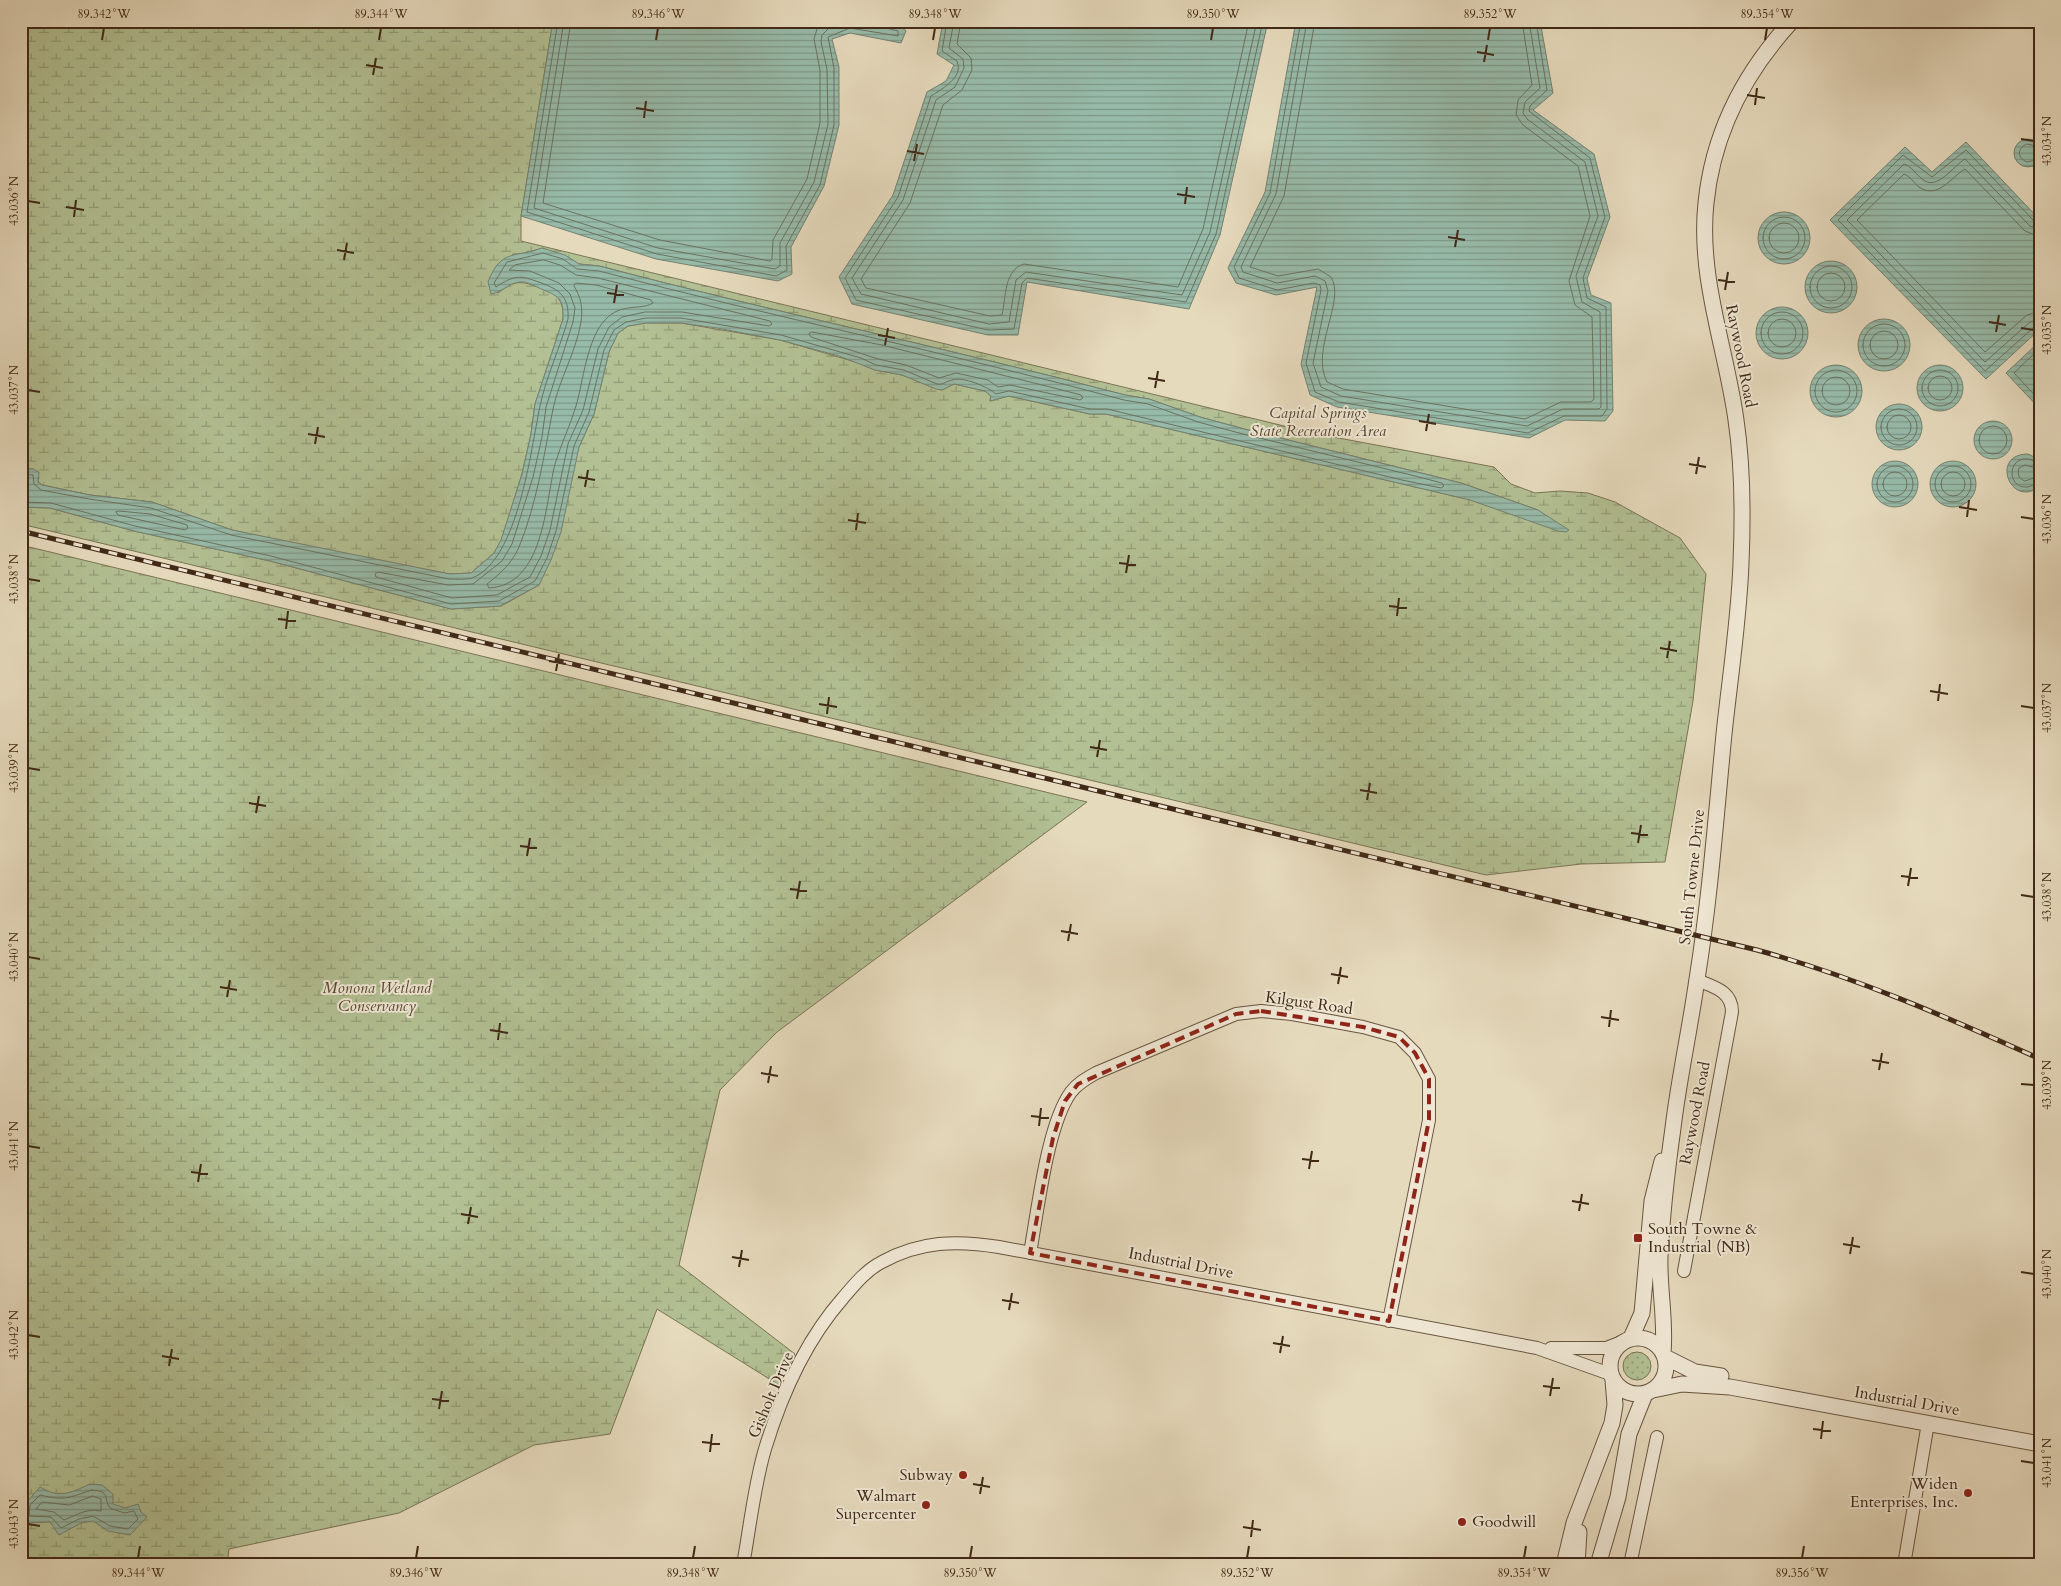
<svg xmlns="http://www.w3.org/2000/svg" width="2061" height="1586" viewBox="0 0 2061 1586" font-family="Cardo,serif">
<defs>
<pattern id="green-dots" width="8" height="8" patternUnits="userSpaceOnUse" patternTransform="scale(1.25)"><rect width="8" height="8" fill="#b2c093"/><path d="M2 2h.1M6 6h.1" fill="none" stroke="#929c77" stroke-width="1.8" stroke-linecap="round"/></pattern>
<pattern id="wetland-marsh" width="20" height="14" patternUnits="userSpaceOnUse" patternTransform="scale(1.25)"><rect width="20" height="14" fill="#b2c093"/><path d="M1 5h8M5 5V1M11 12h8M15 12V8" fill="none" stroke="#929c77"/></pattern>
<pattern id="water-rules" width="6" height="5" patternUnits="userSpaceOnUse" patternTransform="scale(1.25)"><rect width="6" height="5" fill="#97bbaa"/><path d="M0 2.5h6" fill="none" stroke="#7d9889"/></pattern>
</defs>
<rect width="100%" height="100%" fill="#e6dabd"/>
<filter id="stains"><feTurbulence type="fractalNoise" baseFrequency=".004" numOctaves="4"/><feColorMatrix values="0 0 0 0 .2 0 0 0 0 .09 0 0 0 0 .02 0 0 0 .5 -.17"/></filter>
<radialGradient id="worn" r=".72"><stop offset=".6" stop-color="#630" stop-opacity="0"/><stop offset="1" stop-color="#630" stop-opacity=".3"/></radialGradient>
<path fill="url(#green-dots)" stroke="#7a7455" d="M1623 1366a14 14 0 1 1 28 0a14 14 0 1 1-28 0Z"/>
<path fill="url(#wetland-marsh)" stroke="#7a7455" d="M21,21H553L521,216V241L1317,434L1494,467L1511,484L1535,493L1560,491L1588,493L1615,502L1680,538L1706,574L1693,701L1665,862L1581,864L1486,875L21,524V507L50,508L134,531L270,561L451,609L501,606L539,585L579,447L594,414L609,352L618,333L628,326L646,323H681L780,340L859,363L875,370L902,375L942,390L954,384L985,391L991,396L990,401L1008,396L1090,414H1106L1471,500L1513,514L1538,510L1461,483L1244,429L1200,417L1149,399L1125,395C951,349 774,312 599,266L579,264L543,248L521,254H513L498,293C516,279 521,281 541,288C558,294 564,301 563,319L535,404L531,434L522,474L502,540L494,553L471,573L450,574L351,556L232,530L152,502L90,495L42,485L38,482L39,477L33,469H21Z
M21,545L1087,802L777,1032L720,1090L679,1265L795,1354L779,1385L657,1309L610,1434L534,1445L399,1513L229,1549L227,1565H21Z"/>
<path fill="url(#water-rules)" stroke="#75816f" d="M553,21H878L900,26L906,31L901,43L850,33L832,39L839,67V125L824,186L791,247L792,274L778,281L656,259L521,216Z
M943,21H1268L1220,235L1189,309L1027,282L1018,335H988L852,304L839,277L893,195L927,92L946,81L954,65L937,54Z
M1296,21H1540L1553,93L1533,110L1594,154L1610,217L1587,279L1591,295L1611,303L1613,411L1605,421L1565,420L1529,438L1337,407L1310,395L1301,364L1317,287L1276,295L1236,283L1228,268L1265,192Z
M2014 153a14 14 0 1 1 28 0a14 14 0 1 1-28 0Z
M1966,142L2040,220V329L1986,379L1830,220L1905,147L1932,172Z
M1758 238a26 26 0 1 1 52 0a26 26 0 1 1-52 0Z
M542,248L565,255L579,264L599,266C774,312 951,349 1125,395L1149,399L1200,417L1244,429L1461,483L1538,510L1569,530L1566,532L1558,531L1470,500L1106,414H1090L1009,396L990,401L991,396L985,391L954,384L942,390L936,389L902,375L875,370L839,356L780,340L717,328L681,323H646L628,326L618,333L609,352L594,414L579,447L561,532L551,560L539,585L500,606L451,609L270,561L134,531L50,508L21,507V469H33L39,472L38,482L42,485L90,495L152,502L232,530L450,574L471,573L494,553L501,540L522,474L531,434L535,404L563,319C564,295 556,296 537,287C531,284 526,281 519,282C508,284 502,292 491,294L488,282C501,248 516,258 542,248Z
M1805 287a26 26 0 1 1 52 0a26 26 0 1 1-52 0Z
M1756 333a26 26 0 1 1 52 0a26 26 0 1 1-52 0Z
M1858 345a26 26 0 1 1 52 0a26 26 0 1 1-52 0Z
M2040,341V409L2006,373Z
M1917 388a23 23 0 1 1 46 0a23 23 0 1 1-46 0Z
M1810 391a26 26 0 1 1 52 0a26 26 0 1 1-52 0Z
M1876 427a23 23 0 1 1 46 0a23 23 0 1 1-46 0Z
M1974 440a19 19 0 1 1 38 0a19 19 0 1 1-38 0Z
M2028,454L2040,460V486C2011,510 1989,454 2028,454Z
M1930 484a23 23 0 1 1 46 0a23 23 0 1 1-46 0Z
M1872 484a23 23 0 1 1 46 0a23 23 0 1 1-46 0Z
M90,1484L102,1485L113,1494V1504L125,1508L138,1504L141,1512L147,1517L130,1535L108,1531L93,1521L81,1523L59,1535L50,1522L25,1523L26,1503L40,1487C60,1499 70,1493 90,1484Z"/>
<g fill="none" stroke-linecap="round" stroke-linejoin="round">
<path stroke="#6c7260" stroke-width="1" d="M558,21L527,212L657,254L776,276L787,270L786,246L820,185L834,125V68L828,37L850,28L898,36V31L886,28L883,21
M564,21L534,208L658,248L775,269L780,266V243L814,182L828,124L827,69L821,42L822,35L828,29L848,22L874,26L877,21
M571,21L543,203L660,240L770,261L772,259L773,240L807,179L820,123V70L814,39L817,29L826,21
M947,21L942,51L957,61C964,77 942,89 931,96L898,197L845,278L856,300L988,330L1014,329L1022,283L1027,278L1186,302L1216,234L1263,21
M954,21L949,48L963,59L964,68L955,87L936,100L903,200L852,278L861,294L989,324L1009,322L1016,280L1026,272L1182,295L1210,232L1257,21
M961,21L957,44L971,58L972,70L962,90L943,105L910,203L861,279L866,288L990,316L1002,315C1006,297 1004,270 1024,264L1178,287L1203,229L1249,21
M1301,21L1270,193L1234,267L1239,278L1277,290L1314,283L1320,285L1321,290L1306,363L1315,392L1339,402L1528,433L1564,416H1602L1607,409L1606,307L1587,298L1583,278L1605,217L1590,158L1529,111L1530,106L1547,90L1536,21
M1307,21L1276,194L1241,267L1243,272L1277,283L1315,276L1325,281L1328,291L1313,363L1321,387L1341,396L1527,426L1563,409H1599L1601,407L1600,312L1582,302L1576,276L1598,216L1585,162L1527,119L1523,113L1525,102L1540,88L1529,21
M1315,21L1284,196L1250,267L1278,276L1318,269L1331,277C1346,301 1310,349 1327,382L1343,389L1525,419L1561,402H1591L1594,399L1592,317L1575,305L1569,281L1590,216L1578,166L1523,125L1516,115L1518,100L1532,85L1522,21
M2040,147L2027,144C2017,148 2017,158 2027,162L2040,159
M1763 238a21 21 0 1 1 42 0a21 21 0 1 1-42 0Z
M2040,223L2034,221L1966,150L1932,177L1903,155L1838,220L1985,371L2034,327L2040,325
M1769 238a15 15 0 1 1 30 0a15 15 0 1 1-30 0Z
M2040,229L2030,226L1965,159C1953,166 1937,192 1922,179C1916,174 1911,166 1904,164L1847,220L1985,362L2030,322L2040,319
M2040,237L2025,231L1965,169C1951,177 1938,200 1919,187C1914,183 1910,176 1904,174L1857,220L1985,352L2027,315L2040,311
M544,260L560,265L576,275L598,278L770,321L772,324L769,326L682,312H645L622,317L609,327L598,349L583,410L568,444L550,530L541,556L530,577L497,595L452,598L376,577L375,574L378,572L448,585L473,584L502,561L512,544L533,477L542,437L546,407L573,322L575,308L570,294L559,283L530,271L509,270L515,265Z
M1810 287a21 21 0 1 1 42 0a21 21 0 1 1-42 0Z
M1817 287a14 14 0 1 1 28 0a14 14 0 1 1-28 0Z
M576,283L596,285L651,300L653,303C640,311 621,302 605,320C587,339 583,382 576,406C570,426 561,444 555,464C545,504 544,585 489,588L487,584C501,573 512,563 519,547C537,503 544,455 553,409C559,380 576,352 581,322C583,308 581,297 574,286Z
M1761 333a21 21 0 1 1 42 0a21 21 0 1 1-42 0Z
M1768 333a14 14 0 1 1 28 0a14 14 0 1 1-28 0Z
M1863 345a21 21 0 1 1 42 0a21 21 0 1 1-42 0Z
M1870 345a14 14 0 1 1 28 0a14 14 0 1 1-28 0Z
M812,332L882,345L1062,390L1081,395L1083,398L1080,400L1010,385L998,387L988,380L956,373L939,378L906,365L878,359L811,337L809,334Z
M2040,348L2014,373L2040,401
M1922 388a18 18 0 1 1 36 0a18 18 0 1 1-36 0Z
M1815 391a21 21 0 1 1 42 0a21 21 0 1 1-42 0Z
M1928 388a12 12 0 1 1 24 0a12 12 0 1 1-24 0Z
M1822 391a14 14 0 1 1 28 0a14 14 0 1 1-28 0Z
M1881 427a18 18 0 1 1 36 0a18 18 0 1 1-36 0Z
M1887 427a12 12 0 1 1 24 0a12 12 0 1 1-24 0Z
M1979 440a14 14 0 1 1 28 0a14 14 0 1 1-28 0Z
M2040,463C2034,462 2030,458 2024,459C2008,461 2008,485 2024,487C2030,488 2034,483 2040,483
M1935 484a18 18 0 1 1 36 0a18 18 0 1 1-36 0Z
M1877 484a18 18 0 1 1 36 0a18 18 0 1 1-36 0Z
M2040,469L2025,465L2019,468C2017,474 2019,479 2025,481L2040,476
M1941 484a12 12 0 1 1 24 0a12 12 0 1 1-24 0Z
M1883 484a12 12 0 1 1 24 0a12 12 0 1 1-24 0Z
M21,474L33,475L34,484L41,490L89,499L151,508L231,535L449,579C456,579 465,580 472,578C518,561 531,449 540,406C546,377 560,348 568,319C569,299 562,291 544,284C522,276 517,273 496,287L494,283L507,262L543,253L563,259L577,269L599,271C773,317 950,353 1124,400L1148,404L1198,422L1243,434L1419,477L1442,483L1444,486L1441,488L1402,480L1107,409H1090L1009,391L996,394C988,387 963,376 952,380C946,381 944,385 937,384L904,370L876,365L861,358L781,335L681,318H646L626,322L614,330L604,350L589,412L574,446L556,531L547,558L535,581L499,601L451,604L271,556L135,526L51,503L21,502
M119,511L150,514L187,525L188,528L185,530L118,515L116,512Z
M92,1490C111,1491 103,1498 110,1508L124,1513L134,1511L138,1519L128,1529L110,1526L93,1516L79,1519L61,1528L51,1517L29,1516L30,1505L40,1495C66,1501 67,1498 92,1490Z
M93,1496L101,1499V1511C86,1508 77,1515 64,1520L54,1512L36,1509L42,1502L69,1505Z"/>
<g stroke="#6a5540" stroke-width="14">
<path id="minor" d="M1030,1253C1038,1210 1047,1125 1071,1092C1078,1083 1087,1078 1096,1073L1236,1014L1261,1011L1292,1014L1363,1027L1399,1037L1415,1053L1429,1079V1120L1389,1321
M1684,1271L1732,1012C1732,991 1714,987 1697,980
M1551,1348H1606L1624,1341
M743,1565C750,1527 754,1486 765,1449C781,1396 806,1340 843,1298C854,1285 866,1270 882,1262C920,1241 957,1240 999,1247L1537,1348L1610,1374
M1630,1565L1657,1437
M1904,1565L1928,1423"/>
</g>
<g stroke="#6a5540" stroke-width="17">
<path id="tertiary" d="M1610 1366a28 28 0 1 1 56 0a28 28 0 1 1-56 0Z
M1631,1338L1642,1313L1652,1201L1662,1161
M1663,1353C1666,1321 1659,1289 1660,1257C1662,1214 1667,1171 1673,1128C1679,1078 1690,1029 1697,979C1710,898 1716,816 1724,734C1730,677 1739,620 1741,563C1743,516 1743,467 1736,420C1726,348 1698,277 1706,203C1713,133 1744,73 1792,21
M1665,1357L1695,1372L1721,1376
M1653,1390L1682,1384L1730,1387L2040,1444
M1564,1565L1574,1523L1612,1423L1615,1405L1613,1380
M1577,1565L1579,1532
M1598,1565L1618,1497L1629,1434L1645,1394"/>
</g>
<use href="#minor" stroke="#efe7d4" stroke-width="12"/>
<use href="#tertiary" stroke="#efe7d4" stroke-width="15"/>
<g stroke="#412917" stroke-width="5">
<path id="rail" d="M21,531L1757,950C1855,977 1947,1017 2040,1059"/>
</g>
<use href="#rail" stroke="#efe7d4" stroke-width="3" stroke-dasharray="9" stroke-linecap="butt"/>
</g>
<path fill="none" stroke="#8f2418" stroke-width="4" stroke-dasharray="10 6" stroke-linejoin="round" d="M1261,1011L1363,1027L1399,1037L1415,1053L1429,1079V1120L1389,1321L1030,1253L1053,1138L1065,1101L1078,1084L1236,1014Z"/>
<path fill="none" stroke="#412917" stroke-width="2" d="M102,40L104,28M379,40L381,28M656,40L658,28M933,40L935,28M1211,40L1213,28M1488,40L1490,28M1765,40L1767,28M1477,52L1494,55M1484,62L1487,45M366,65L383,68M373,75L376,58M1747,95L1765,98M1755,105L1757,88M636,108L654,111M644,118L646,101M2021,139L2034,141M907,151L924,154M914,161L917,144M1177,194L1195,197M28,201L40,203M1185,204L1187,187M66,207L84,210M74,217L76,200M1448,237L1465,240M1455,247L1458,230M337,250L354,253M344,260L347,243M1718,280L1735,282M1725,290L1728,272M607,293L624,295M614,303L617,285M1989,322L2006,325M2021,328L2034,330M1996,332L1999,315M878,335L895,338M885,345L888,328M1148,378L1165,381M1155,388L1158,371M28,390L40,392M1419,421L1436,424M1426,431L1429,414M308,434L325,437M315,444L318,427M1689,464L1706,467M1696,474L1699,457M578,477L595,480M585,487L588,470M1959,507L1977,510M1967,517L1969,500M2021,517L2034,519M848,520L866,523M856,530L858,513M1119,563L1136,565M1126,573L1129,555M28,579L40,581M1389,606L1407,608M1397,616L1399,598M278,619L296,621M286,629L288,611M1660,648L1677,651M1667,658L1670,641M549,661L566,664M556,671L559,654M1930,691L1948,694M1938,701L1940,684M819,704L837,707M2021,706L2034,708M827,714L829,697M1090,747L1107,750M1097,757L1100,740M28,768L40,770M1360,790L1377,793M1367,800L1370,783M249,803L266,806M256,813L259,796M1631,833L1648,835M1638,843L1641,825M520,846L537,848M527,856L530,838M1901,876L1918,878M1908,886L1911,868M790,889L807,891M2021,895L2034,897M797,899L800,881M1061,931L1078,934M1068,941L1071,924M28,957L40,959M1331,974L1348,977M1338,984L1341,967M220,987L237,990M227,997L230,980M1601,1017L1619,1020M1609,1027L1611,1010M490,1030L508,1033M498,1040L500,1023M1872,1060L1889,1063M1879,1070L1882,1053M761,1073L778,1076M768,1083L771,1066M2021,1084L2034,1085M1031,1116L1049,1118M1039,1126L1041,1108M28,1146L40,1148M1302,1159L1319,1161M1309,1169L1312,1151M191,1172L208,1174M198,1182L201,1164M1572,1201L1589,1204M1579,1211L1582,1194M461,1214L478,1217M468,1224L471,1207M1843,1244L1860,1247M1850,1254L1853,1237M732,1257L749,1260M739,1267L742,1250M2021,1272L2034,1274M1002,1300L1019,1303M1009,1310L1012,1293M28,1335L40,1337M1273,1343L1290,1346M1280,1353L1283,1336M162,1356L179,1359M169,1366L172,1349M1543,1386L1560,1388M1550,1396L1553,1378M432,1399L449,1401M439,1409L442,1391M1813,1429L1831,1431M1821,1439L1823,1421M702,1442L720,1444M710,1452L712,1434M2021,1461L2034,1463M973,1484L990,1487M980,1494L983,1477M28,1524L40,1526M1243,1527L1261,1530M1251,1537L1253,1520M138,1558L140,1546M416,1558L418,1546M693,1558L695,1546M970,1558L972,1546M1247,1558L1249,1546M1524,1558L1526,1546M1802,1558L1804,1546"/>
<g fill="#8f2418" stroke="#efe7d4" stroke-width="2">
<rect x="1633" y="1233" width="10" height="10" rx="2.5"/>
<circle cx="963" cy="1475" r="5"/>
<circle cx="1968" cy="1493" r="5"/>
<circle cx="926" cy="1505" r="5"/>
<circle cx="1462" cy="1522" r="5"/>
</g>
<g text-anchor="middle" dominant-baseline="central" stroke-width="4" stroke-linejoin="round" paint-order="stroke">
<g font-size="16" fill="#412917" stroke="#efe7d4">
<text transform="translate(1741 356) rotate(79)">Raywood Road</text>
<text transform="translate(1692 877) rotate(-84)">South Towne Drive</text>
<text transform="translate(1309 1003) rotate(8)">Kilgust Road</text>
<text transform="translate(1695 1113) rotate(-79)">Raywood Road</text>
<text transform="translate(1181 1263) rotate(11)">Industrial Drive</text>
<text transform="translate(771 1395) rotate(-67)">Gisholt Drive</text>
<text transform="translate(1907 1401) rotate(10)">Industrial Drive</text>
</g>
<g font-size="16" font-style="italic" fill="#584730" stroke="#efe7d4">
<text x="1318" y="413">Capital Springs<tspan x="1318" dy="18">State Recreation Area</tspan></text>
<text x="377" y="988">Monona Wetland<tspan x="377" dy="18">Conservancy</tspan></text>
</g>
<g font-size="16" fill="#412917" stroke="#efe7d4" text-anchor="end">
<text x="1648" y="1229" text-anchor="start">South Towne &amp;<tspan x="1648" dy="18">Industrial (NB)</tspan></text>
<text x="953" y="1475">Subway</text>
<text x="1958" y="1484">Widen<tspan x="1958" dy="18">Enterprises, Inc.</tspan></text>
<text x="916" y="1496">Walmart<tspan x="916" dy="18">Supercenter</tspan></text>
<text x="1472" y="1522" text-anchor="start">Goodwill</text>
</g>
</g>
<rect width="2061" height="1586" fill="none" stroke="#e6dabd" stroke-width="55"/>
<rect x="28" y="28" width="2006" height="1530" fill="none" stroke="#412917" stroke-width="2"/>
<g font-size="12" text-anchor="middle" fill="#412917">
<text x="104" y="18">89.342°W</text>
<text x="381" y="18">89.344°W</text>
<text x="658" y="18">89.346°W</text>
<text x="935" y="18">89.348°W</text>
<text x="1213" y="18">89.350°W</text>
<text x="1490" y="18">89.352°W</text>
<text x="1767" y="18">89.354°W</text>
<text transform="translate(2047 141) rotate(-90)" y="4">43.034°N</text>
<text transform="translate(14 201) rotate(-90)" y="4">43.036°N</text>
<text transform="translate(2047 330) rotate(-90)" y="4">43.035°N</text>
<text transform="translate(14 390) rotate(-90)" y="4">43.037°N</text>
<text transform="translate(2047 519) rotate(-90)" y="4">43.036°N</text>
<text transform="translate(14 579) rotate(-90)" y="4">43.038°N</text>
<text transform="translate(2047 708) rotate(-90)" y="4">43.037°N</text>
<text transform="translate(14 768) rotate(-90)" y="4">43.039°N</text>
<text transform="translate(2047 897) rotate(-90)" y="4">43.038°N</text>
<text transform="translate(14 957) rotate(-90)" y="4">43.040°N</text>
<text transform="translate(2047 1085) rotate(-90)" y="4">43.039°N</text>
<text transform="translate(14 1146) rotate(-90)" y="4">43.041°N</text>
<text transform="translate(2047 1274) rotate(-90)" y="4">43.040°N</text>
<text transform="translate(14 1335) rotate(-90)" y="4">43.042°N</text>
<text transform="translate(2047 1463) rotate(-90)" y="4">43.041°N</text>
<text transform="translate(14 1524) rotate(-90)" y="4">43.043°N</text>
<text x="138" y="1577">89.344°W</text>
<text x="416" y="1577">89.346°W</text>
<text x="693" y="1577">89.348°W</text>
<text x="970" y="1577">89.350°W</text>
<text x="1247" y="1577">89.352°W</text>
<text x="1524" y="1577">89.354°W</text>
<text x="1802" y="1577">89.356°W</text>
</g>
<rect width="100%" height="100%" filter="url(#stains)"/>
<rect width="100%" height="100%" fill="url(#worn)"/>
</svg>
